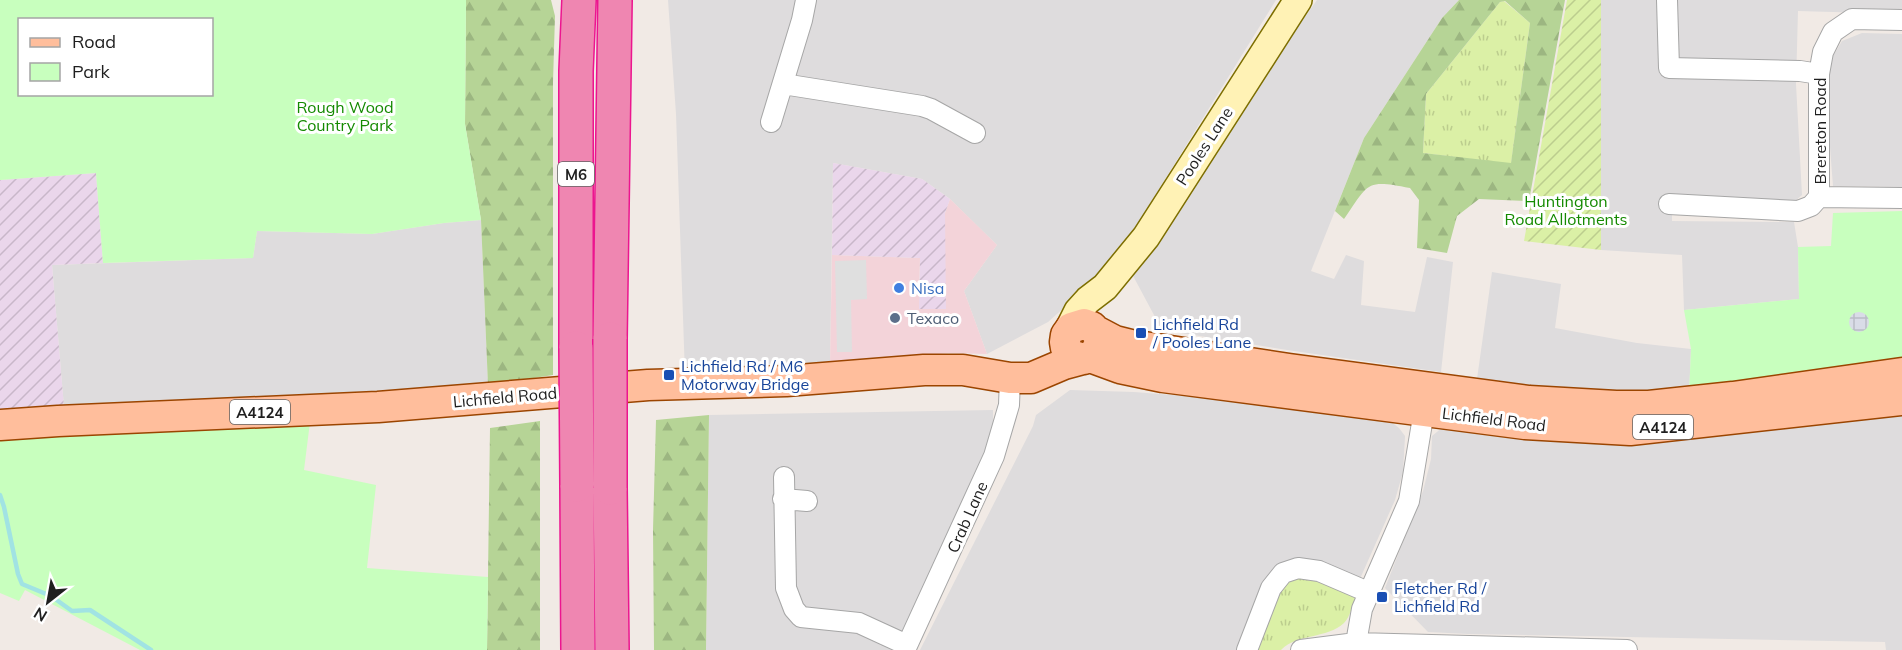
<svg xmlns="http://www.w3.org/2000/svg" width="1902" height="650" viewBox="0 0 1902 650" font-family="Mulish,sans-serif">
<defs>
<pattern id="industrial-furrows" width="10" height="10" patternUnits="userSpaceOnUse" patternTransform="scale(1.5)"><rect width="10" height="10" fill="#ead6eb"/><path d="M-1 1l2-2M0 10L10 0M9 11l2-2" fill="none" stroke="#c8b7c9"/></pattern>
<pattern id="grass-tufts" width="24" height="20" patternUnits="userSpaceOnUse" patternTransform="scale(1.5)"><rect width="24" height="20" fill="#dbf0a6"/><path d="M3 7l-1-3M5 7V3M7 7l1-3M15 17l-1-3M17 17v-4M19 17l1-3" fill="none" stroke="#bccd8e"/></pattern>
<pattern id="forest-firs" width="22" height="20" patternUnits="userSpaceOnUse" patternTransform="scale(1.5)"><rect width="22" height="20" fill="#b6d496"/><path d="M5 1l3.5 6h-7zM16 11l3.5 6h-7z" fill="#9cb681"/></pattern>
<pattern id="garden-furrows" width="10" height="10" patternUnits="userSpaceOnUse" patternTransform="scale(1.5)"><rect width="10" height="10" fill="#dbf0a6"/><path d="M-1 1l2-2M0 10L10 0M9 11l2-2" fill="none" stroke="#bccd8e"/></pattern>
<pattern id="plaza-grid" width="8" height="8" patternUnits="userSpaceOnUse" patternTransform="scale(1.5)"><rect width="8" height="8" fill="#d9dce7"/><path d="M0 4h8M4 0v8" fill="none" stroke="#babcc6"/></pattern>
</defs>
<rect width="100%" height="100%" fill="#f1eae5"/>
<path fill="#dedcdd" d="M668,0H1276L1112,265L1048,322L987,354L964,291L997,245L950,199L922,179L833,163L830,366L685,375L676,114Z
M1317,0H1459L1442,18L1364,138L1311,271L1334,279L1346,255L1364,261L1361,305L1415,312L1427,257L1453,262L1441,372L1287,350L1162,330L1131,272L1211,149Z
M1601,0H1902V14L1798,11L1796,84L1802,195L1794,202L1672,196V221L1794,222L1798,247L1799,299L1684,310L1682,255L1601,250Z
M1862,33L1902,34V187L1833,186L1825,83L1833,56L1842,41Z
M481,220L488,385L64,407L52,265L253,258L257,231L372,234L444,223Z
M1492,272L1561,284L1555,328L1637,343L1691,349L1689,394L1598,393L1477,379Z
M1070,390L1134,392L1211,398L1390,421L1399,428L1405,436L1403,472L1395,500L1359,581L1291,564L1241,650H920L1033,426L1036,415Z
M993,410V450L900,650H706L709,415Z
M1902,416V650H1886L1885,642L1468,634L1428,632L1385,588L1423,491L1431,459L1432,436L1443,427L1672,437Z"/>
<path fill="#f3d3d9" d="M950,199L997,245L964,291L987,354L948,353L830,366L832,255L920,258L919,296L945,309V213Z"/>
<path fill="url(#industrial-furrows)" d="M833,163L922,179L950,199L945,213L946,309H919L920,258L832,255Z
M96,173L103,263L52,265L64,407L0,409V180Z"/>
<path fill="url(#grass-tufts)" d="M1504,1L1530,23L1511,164L1423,153L1426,94L1500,2Z
M1292,577L1315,581L1357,596C1353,604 1350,617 1344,623C1327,639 1298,633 1281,650H1257L1283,585Z"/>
<path fill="url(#forest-firs)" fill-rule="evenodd" d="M466,0H551L555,16L553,82V375L488,385L481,220L465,124Z
M1459,0H1565L1529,201L1479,199L1457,216L1447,253L1417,248L1419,200L1410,188C1365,179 1369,183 1344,219L1335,211L1364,138L1442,18ZM1505,1L1530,23L1511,163L1423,153L1426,94L1500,2Z
M709,415L706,650H654L653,530L656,420Z
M540,421V650H487L490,428Z"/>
<path fill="#c8ffbe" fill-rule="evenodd" d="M0,0H466L465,124L481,220L444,223L372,234L257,231L253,258L103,263L96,173L0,180ZM20,20H212V94H20Z
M1902,211V365L1689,394L1691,349L1684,310L1799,299L1798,247L1831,246L1833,213Z
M310,422L304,470L376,485L367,568L488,577L487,650H140L25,590L19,601L0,593V441L95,429Z"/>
<path fill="url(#garden-furrows)" d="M1567,0H1601V250L1524,241Z"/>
<path fill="#dfdfdf" d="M866,260L867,299L851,300L852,352H837L835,261Z"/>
<path fill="url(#plaza-grid)" d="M1849 322a10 10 0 1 1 20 0a10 10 0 1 1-20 0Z"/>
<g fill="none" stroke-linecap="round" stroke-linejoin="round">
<path stroke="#a1e3e3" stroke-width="4.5" d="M0,495L4,507L18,574L22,584L51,596L72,611L90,610L151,650"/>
<g stroke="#a6a6a6" stroke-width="22">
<path id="street" d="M1667,0L1669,68L1800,71L1819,74
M783,84L922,106L931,109L975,133
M771,122L802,20L806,0
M1819,197V74L1823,52L1833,32L1852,19L1902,20
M1669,204L1798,211L1811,206L1819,197L1902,198
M784,477L786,588L794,609L801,617L859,623L907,645
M783,499L807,501
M1356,643L1362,609L1409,501L1426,399
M905,650L994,456L1009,405L1010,378
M1247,650L1271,588L1283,573L1298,568L1319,571L1368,592
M1301,650L1356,643L1627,650"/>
</g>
<g stroke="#7d6e00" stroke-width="30">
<path id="secondary" d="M1068,331L1078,311L1088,300L1105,287L1146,237L1298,0"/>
</g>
<g stroke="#9b4500" stroke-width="33">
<path id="primary" d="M1096,331L1115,341L1131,345L1289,369L1529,401L1616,406H1649L1733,397L1902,373
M1090,357L1120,368L1163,377L1525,424L1630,430L1902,400
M0,425L58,421L378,407L648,385L786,381L924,370H963L1010,378H1031L1064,364L1090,357L1095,353L1100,343L1098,334L1092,327L1084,324L1071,328L1066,335L1065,342L1066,348L1071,355L1084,359"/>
</g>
<g stroke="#ec158f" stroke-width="36">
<path id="highway" d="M610,339L615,0
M576,348V71L579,0
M577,485L578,650
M610,488L612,650"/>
</g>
<use href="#street" stroke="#fff" stroke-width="20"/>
<use href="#secondary" stroke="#fff2b5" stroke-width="27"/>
<use href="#primary" stroke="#ffbe9c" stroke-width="30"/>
<use href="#highway" stroke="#ef86b1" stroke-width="33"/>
<g stroke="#ec158f" stroke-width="36" stroke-linecap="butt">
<path id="highway-bridge" d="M576,348L577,485
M610,488V339"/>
</g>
<use href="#highway-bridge" stroke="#ef86b1" stroke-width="33"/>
</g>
<circle fill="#3f7fe0" stroke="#fff" stroke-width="2" cx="899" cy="288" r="6"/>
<circle fill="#5c6f8a" stroke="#fff" stroke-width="2" cx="895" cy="318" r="6"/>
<g fill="#1a4fb4" stroke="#fff" stroke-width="2">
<rect x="1135" y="327" width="12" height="12" rx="3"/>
<rect x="663" y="369" width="12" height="12" rx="3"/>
<rect x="1376" y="591" width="12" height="12" rx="3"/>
</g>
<g text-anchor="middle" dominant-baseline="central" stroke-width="6" stroke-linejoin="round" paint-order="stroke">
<g fill="#fff" stroke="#626262" stroke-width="1.5">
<rect x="558" y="162" width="36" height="24" rx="4.5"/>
<rect x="230" y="400" width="60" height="24" rx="4.5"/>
<rect x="1633" y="415" width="60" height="24" rx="4.5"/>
</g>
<g font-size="15" font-weight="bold" fill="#1f1f1f">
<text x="576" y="174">M6</text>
<text x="260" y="412">A4124</text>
<text x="1663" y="427">A4124</text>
</g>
<g font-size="16" fill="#148a01" stroke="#fff">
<text x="345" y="107">Rough Wood<tspan x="345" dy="18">Country Park</tspan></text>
<text x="1566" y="201">Huntington<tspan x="1566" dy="18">Road Allotments</tspan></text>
</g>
<g font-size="16" fill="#1f1f1f" stroke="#fff">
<text transform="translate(1820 131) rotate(-90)">Brereton Road</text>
<text transform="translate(1204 146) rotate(-57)">Pooles Lane</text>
<text transform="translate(505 397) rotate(-5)">Lichfield Road</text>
<text transform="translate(1494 419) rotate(7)">Lichfield Road</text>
<text transform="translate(967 517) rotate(-66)">Crab Lane</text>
</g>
<g font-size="16" fill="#366cbe" stroke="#fff" text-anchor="start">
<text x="911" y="288">Nisa</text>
</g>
<g font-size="16" fill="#4e5e75" stroke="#fff" text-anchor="start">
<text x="907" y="318">Texaco</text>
</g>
<g font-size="16" fill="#164399" stroke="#fff" text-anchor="start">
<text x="1153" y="324">Lichfield Rd<tspan x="1153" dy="18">/ Pooles Lane</tspan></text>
<text x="681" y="366">Lichfield Rd / M6<tspan x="681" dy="18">Motorway Bridge</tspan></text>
<text x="1394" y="588">Fletcher Rd /<tspan x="1394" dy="18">Lichfield Rd</tspan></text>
</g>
</g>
<rect x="18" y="18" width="195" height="78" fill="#ffffff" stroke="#a5a5a5" stroke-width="1.5"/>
<rect x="30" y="38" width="30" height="9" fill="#ffbe9c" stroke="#a5a5a5" stroke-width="1.5"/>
<text x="72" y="48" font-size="18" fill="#1f1f1f">Road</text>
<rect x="30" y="63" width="30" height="18" fill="#c8ffbe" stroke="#a5a5a5" stroke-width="1.5"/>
<text x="72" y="78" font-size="18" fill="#1f1f1f">Park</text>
<g transform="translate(48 602) rotate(211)" stroke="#ffffff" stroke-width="4.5" paint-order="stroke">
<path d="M0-4.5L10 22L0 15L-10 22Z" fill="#1f1f1f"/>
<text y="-9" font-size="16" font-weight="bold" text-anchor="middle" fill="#1f1f1f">N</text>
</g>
</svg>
